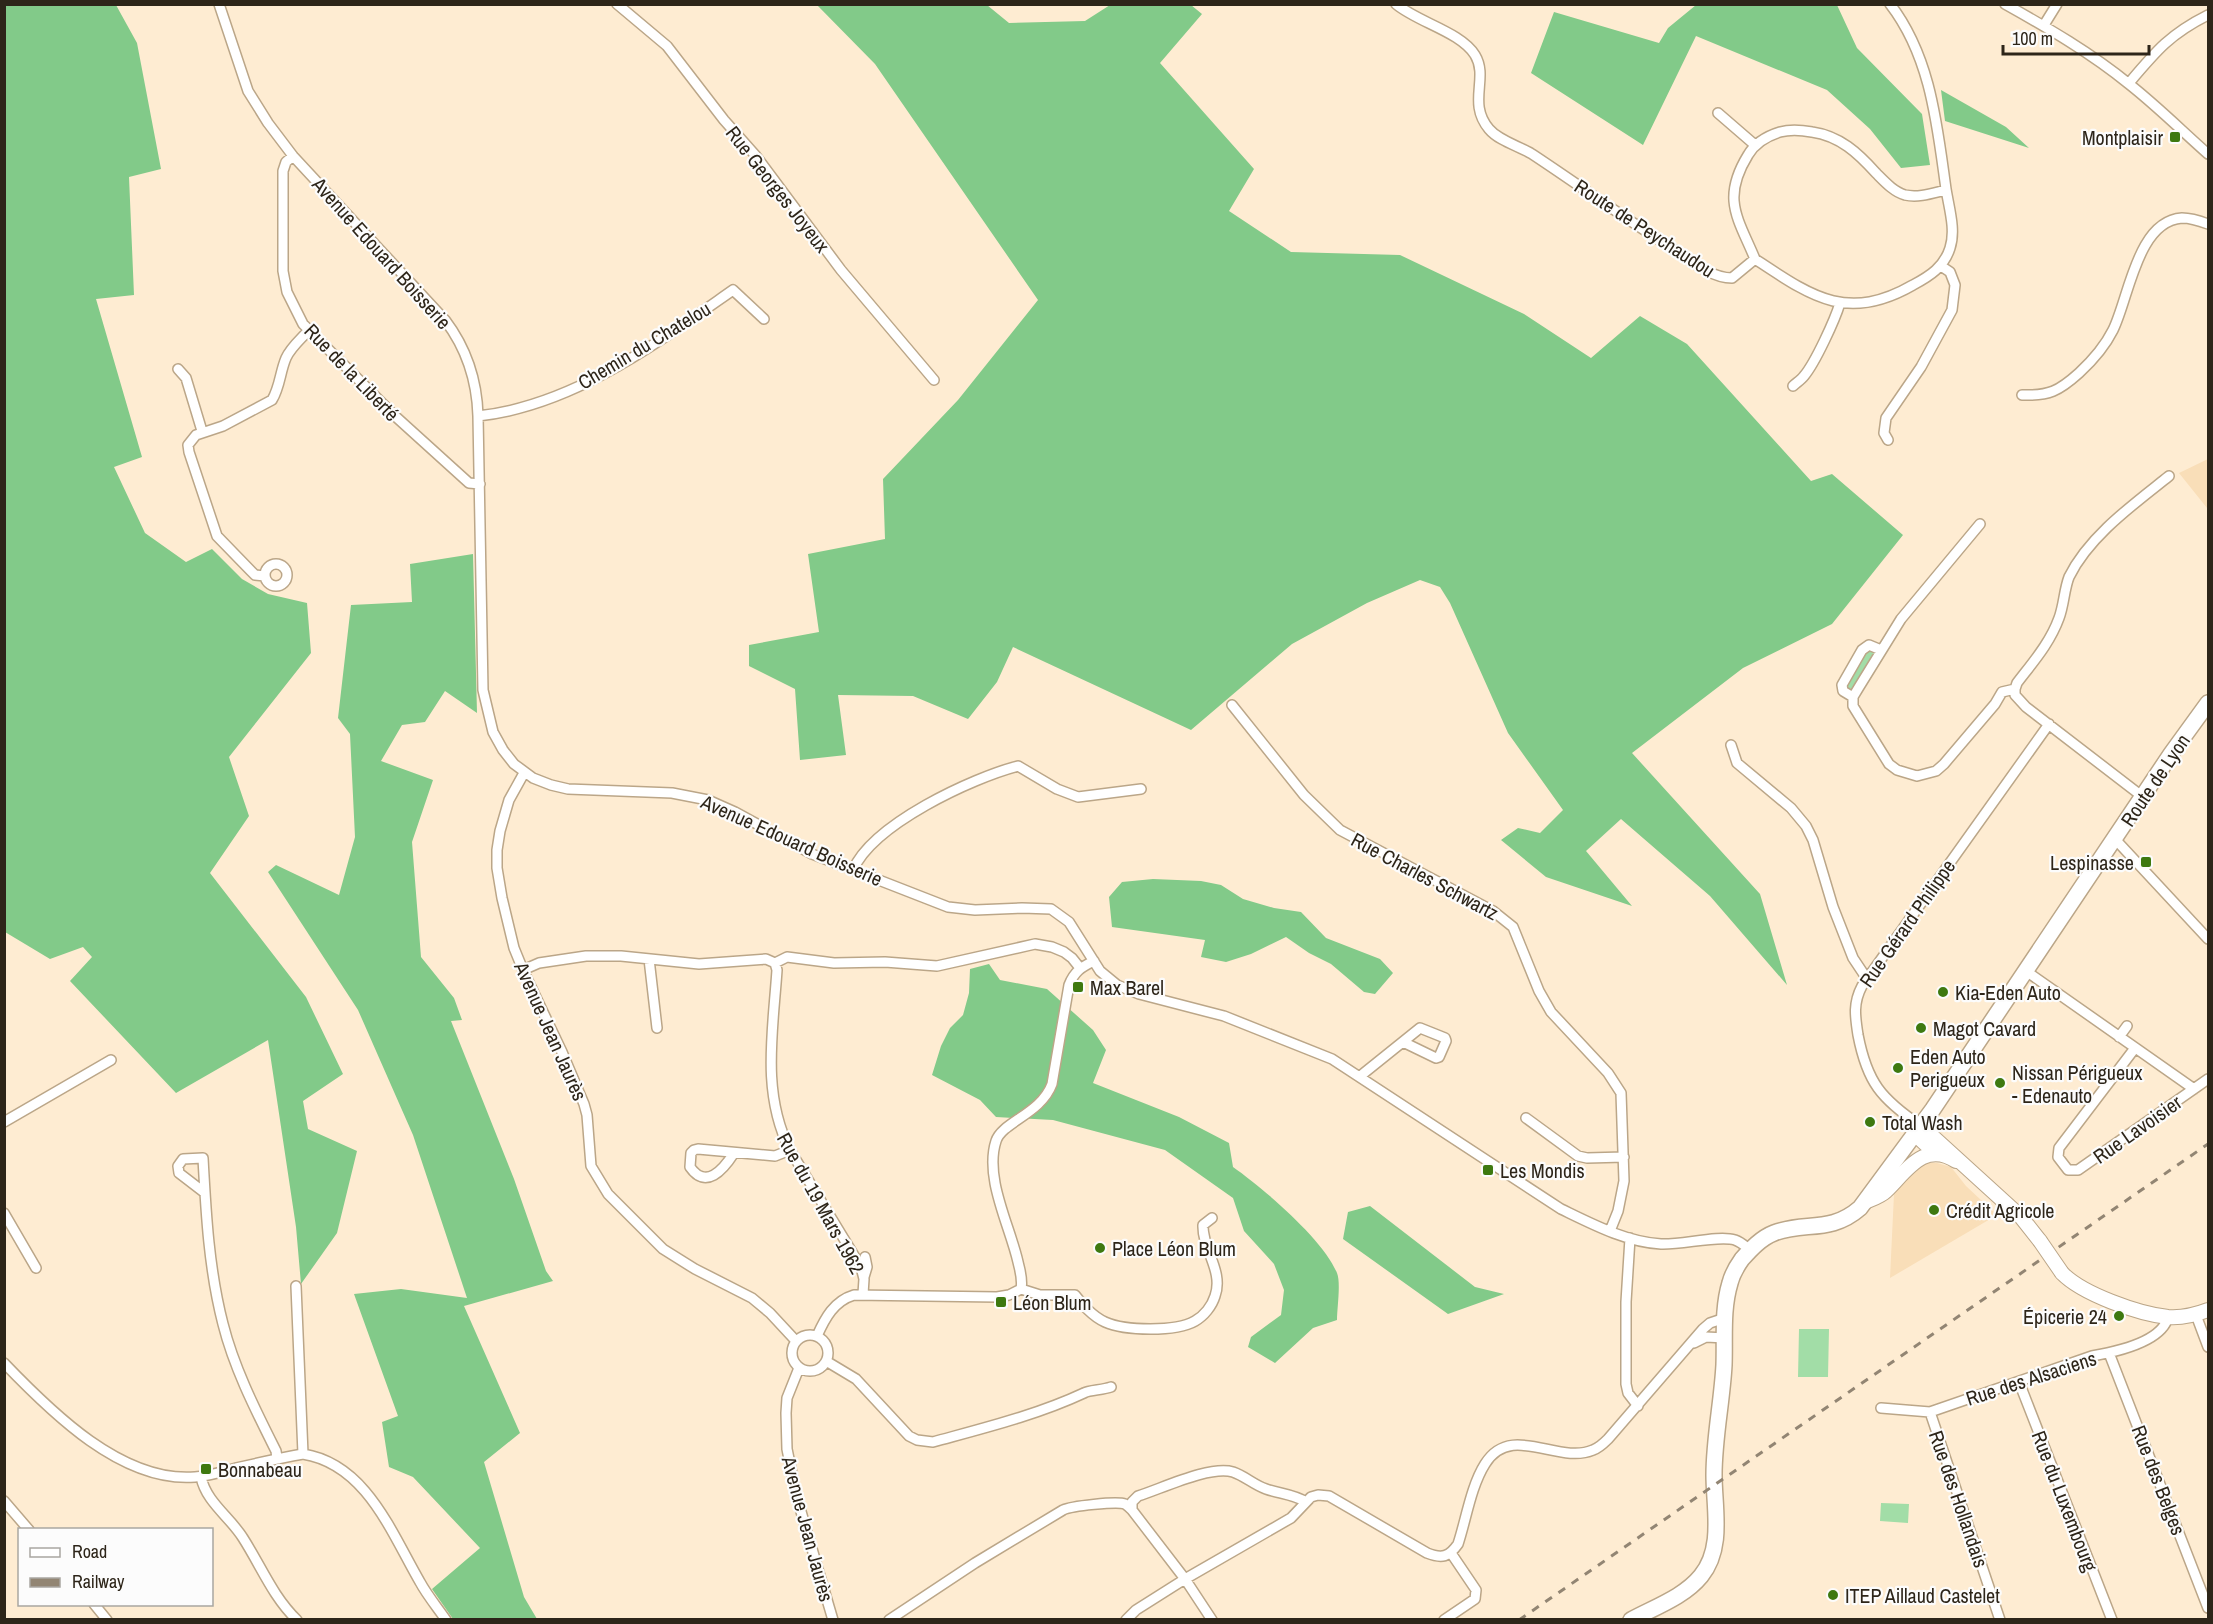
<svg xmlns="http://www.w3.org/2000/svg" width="2213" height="1624" viewBox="0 0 2213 1624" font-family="'Archivo Narrow',sans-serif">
<rect width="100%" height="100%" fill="#feecd2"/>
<path fill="#f9deb8" d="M2208,459V507L2207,508L2179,473Z
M1928,1163H1937L1951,1167L1966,1186L1997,1215L1890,1278L1894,1194L1904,1180L1920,1166Z"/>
<path fill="#a2dda7" d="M1872,650L1874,654L1856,684L1852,689L1848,688L1846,684L1867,651Z
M1799,1329H1829L1828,1377H1798Z
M1881,1503L1909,1504L1908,1523L1880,1521Z"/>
<path fill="#82ca89" d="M4,5H116L137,43L161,169L129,177L134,295L96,299L142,457L114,467L145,533L186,562L212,549L242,579L268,594L307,603L311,653L229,757L249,816L210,873L306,997L343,1074L303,1101L308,1129L357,1151L337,1233L301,1284L296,1227L268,1040L176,1093L70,981L92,957L83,947L50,959L5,932Z
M817,5H987L1009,23L1085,21L1110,5H1191L1202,14L1160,63L1254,169L1229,211L1291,252L1400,255L1524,314L1591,358L1640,316L1687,344L1811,481L1832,474L1903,535L1832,624L1743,668L1632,753L1760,894L1787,985L1710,896L1621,819L1586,851L1632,906L1546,877L1501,840L1518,828L1540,833L1563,810L1508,733L1450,603L1440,587L1420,580L1367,603L1292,644L1191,730L1013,647L997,682L968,719L913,696L838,695L846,755L800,760L795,689L749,666V645L819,632L808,554L885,539L883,479L958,400L1038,300L875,64Z
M1696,5H1837L1857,48L1922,114L1930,165L1901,168L1870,129L1827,90L1696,36L1643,145L1531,73L1554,12L1659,43L1668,28Z
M1941,90L2006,127L2029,148L1945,121Z
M473,554L477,713L445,691L425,722L402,725L381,761L433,780L412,842L421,957L454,998L462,1020L451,1021L514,1179L546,1271L553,1281L464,1306L520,1433L484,1462L524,1597L537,1619H453L432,1589L480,1548L413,1477L389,1467L382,1422L398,1416L354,1294L401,1289L467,1298L413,1135L358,1010L268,872L276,865L339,895L355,837L350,734L338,718L351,605L412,602L410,564Z
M1153,879L1201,881L1221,885L1243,899L1274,908L1301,912L1326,938L1380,959L1393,973L1375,994L1364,992L1331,964L1309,953L1286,937L1251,954L1226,962L1201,957L1205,940L1112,927L1109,897L1122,882Z
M989,964L1000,980L1047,989L1093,1030L1106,1050L1093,1083L1179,1117L1229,1143L1233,1167C1263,1188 1324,1240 1337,1273C1341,1283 1337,1308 1337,1320L1313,1328L1275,1363L1248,1347L1251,1337L1281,1315L1284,1290L1274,1264L1244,1231L1233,1198L1165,1150L1053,1120L996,1117L980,1100L932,1075L941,1046L950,1028L963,1015L969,993L970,969Z
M1370,1206L1475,1287L1504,1294L1448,1314L1343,1239L1348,1212Z"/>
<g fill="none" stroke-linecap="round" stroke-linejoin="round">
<g stroke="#bba688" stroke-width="12">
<path id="minor" d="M219,4L248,91L268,123L293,156L445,320C467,349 477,380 478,416L483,690L493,732L503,750L514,764L533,778L551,785L568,789L672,793L708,800L735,812L812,854L948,907L975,910L1022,908L1051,909L1069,922L1100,971L1117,985L1139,994L1224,1016L1332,1059L1561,1209C1592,1224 1626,1242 1661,1244C1682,1245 1718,1235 1735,1240C1741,1242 1745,1246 1750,1250
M617,4L667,46L724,120L756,156L841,270L934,380
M1396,4C1417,22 1461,32 1475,55C1489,78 1467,103 1489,129C1499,141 1519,146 1532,154C1579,185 1624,218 1672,248C1689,259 1710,278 1732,278L1755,259C1811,296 1847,323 1913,285C1930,276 1944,267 1950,248C1956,230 1949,208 1946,189C1937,125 1931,57 1890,4
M2005,4C2048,28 2091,53 2129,84C2157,106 2182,131 2208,154
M2044,25L2057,4
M2129,83C2156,51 2170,34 2208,15
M1718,113L1755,145
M293,156L286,162L283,171V271L287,292L303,324L395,416L469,483L480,484
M1755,259C1738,218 1721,199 1748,155C1755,143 1767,136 1780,132C1791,129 1801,130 1812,132C1840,136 1858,153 1876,173C1885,182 1894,192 1905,195C1919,198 1933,193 1946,190
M178,369L186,378L202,431
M1793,386C1796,383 1801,380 1804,376C1815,363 1835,320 1840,303
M2022,395C2049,396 2059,391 2079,373C2092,361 2105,346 2113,330C2129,298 2137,221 2182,218C2190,218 2200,221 2208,224
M478,416C573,406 657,343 733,290L764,319
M1888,440L1884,433L1886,418L1921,367L1952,310L1955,285L1950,272L1941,266
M1980,524L1901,619L1859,687L1853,697V706L1889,764L1897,770L1917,776L1936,771L1944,764L1995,704L2002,692L2015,689
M265 575a11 11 0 1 1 22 0a11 11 0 1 1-22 0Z
M265,576L255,575L251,571L217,536L189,452L188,445L196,435L223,426L272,400C280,387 280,372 286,358C291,347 301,339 308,331
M2015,689L2017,683C2033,662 2050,643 2059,618C2064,605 2064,590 2069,577C2089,536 2134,504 2169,476
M2015,689V695L2026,707L2143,797
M1853,697L1843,691L1842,685L1862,650L1869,645L1881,650
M1232,705L1304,795L1340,830L1493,911L1513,927L1539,991L1551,1012L1608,1073L1621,1093L1624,1181L1618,1211L1610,1231
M1731,745L1737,763L1791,808L1806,826L1813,840L1833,907L1853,958L1867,979
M524,773L509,800L500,831L497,850V868L502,898L514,948L523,970L562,1052L584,1104L587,1115L591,1166L608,1194L663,1249L695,1269L752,1298L770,1313L796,1341
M2115,839L2208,939
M853,870C873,824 972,778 1018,766L1057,789L1078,797L1141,789
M649,959L657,1028
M775,963L777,970C773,1031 761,1093 790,1150L861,1267L864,1279L863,1294
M775,963L787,957L834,963L885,962L937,966L1035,944L1052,947L1064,952L1072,958L1080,968
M523,970L539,963L586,956H621L699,964L766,959L775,963
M2026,971L2194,1089
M2119,1037L2127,1026
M2135,1048L2059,1148L2058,1157L2068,1170H2078L2208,1079
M1360,1077L1364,1073L1420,1028L1445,1038L1446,1041L1439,1057L1436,1058L1403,1042
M1526,1118L1578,1156L1587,1158L1624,1157
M4,1122L111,1060
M1921,1126C1881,1099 1867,1082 1858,1035C1855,1016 1853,1003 1862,986L2049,724
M734,1153C723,1170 706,1190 690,1167L691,1153L694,1150L698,1149L775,1156L790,1150
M205,1193L179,1173L178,1166L183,1159L203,1158C206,1214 209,1270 223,1324C234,1368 256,1411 276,1451L277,1458
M4,1213L36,1268
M1630,1238L1626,1302V1384L1628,1393L1638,1406
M864,1277L867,1267L865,1257
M296,1286L303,1454
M1021,1289L1040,1295H1075C1083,1305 1092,1316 1105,1322C1125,1331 1176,1332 1195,1321C1204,1316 1212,1306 1215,1296C1224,1271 1202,1249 1203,1225L1212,1218
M2196,1315L2208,1347
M792 1353a18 18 0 1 1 36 0a18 18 0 1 1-36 0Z
M817,1336C825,1318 834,1301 854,1295L997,1297L1009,1295L1021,1289C1023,1279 1020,1271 1018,1262C1010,1226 984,1178 996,1141C1002,1122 1041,1114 1052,1084L1069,985C1074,972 1081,967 1094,961
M1694,1343L1706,1337L1725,1338
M2109,1353L2208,1608
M826,1361L856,1379L909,1436L917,1440L933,1442C984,1428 1037,1415 1084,1393C1089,1390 1103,1390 1111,1387
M4,1363C51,1412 122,1483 195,1477C209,1476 222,1472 236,1468C258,1463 280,1458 303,1454C366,1464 391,1532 420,1582C427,1595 437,1607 446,1620
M799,1368L787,1398L786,1413L787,1449L797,1498L833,1620
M2019,1382L2112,1620
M1881,1408L1930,1412L2092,1356C2115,1352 2162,1342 2168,1317
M1930,1412L2000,1620
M201,1477C206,1502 230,1517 243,1538C261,1566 273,1597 297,1620
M4,1501L29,1530
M1132,1510V1502L1138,1496C1161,1489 1210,1465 1233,1472C1245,1476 1254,1485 1266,1489C1280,1494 1293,1494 1306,1502
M94,1604L107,1620
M889,1620L975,1563L1063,1510C1071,1506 1117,1501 1125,1504C1128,1506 1130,1508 1132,1510L1185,1579L1212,1620
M1126,1620L1136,1610L1185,1579L1291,1518L1311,1497L1318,1495L1329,1496L1427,1553C1442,1559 1449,1557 1458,1544C1466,1520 1471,1486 1485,1464C1511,1422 1558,1465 1593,1450C1599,1448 1604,1443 1608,1439L1703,1329L1710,1323L1725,1318
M1444,1620L1475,1599L1476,1590L1451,1553"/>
</g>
<g stroke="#bba688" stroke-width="16">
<path id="secondary" d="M1921,1126L2021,1217L2040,1241
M1921,1126V1140L1936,1154
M1865,1202C1872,1199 1881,1196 1886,1191C1906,1172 1924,1140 1956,1161
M2062,1273C2082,1294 2139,1314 2168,1317C2182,1318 2195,1315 2208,1310"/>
</g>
<g stroke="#bba688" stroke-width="18">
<path id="primary" d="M1631,1620C1655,1607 1684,1597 1701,1576C1724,1548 1714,1508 1714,1475C1714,1438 1722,1402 1724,1365C1725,1338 1722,1309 1730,1283C1732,1275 1737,1266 1742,1259C1751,1249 1761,1238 1774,1233C1805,1221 1830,1234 1860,1208L1933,1109L2171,754L2208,703"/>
</g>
<use href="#minor" stroke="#fff" stroke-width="9"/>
<use href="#secondary" stroke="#fff" stroke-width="14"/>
<use href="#primary" stroke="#fff" stroke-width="15"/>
<path stroke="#928573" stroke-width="3" stroke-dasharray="8 8" stroke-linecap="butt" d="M1519,1620L2208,1144"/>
<g stroke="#bba688" stroke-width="16" stroke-linecap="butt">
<path id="secondary-bridge" d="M2040,1241L2062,1273"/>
</g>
<use href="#secondary-bridge" stroke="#fff" stroke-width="14"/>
</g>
<g fill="#3e7910" stroke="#fcfcfc" stroke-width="2">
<rect x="2169" y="131" width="12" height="12" rx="3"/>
<rect x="2140" y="856" width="12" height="12" rx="3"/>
<rect x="1072" y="981" width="12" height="12" rx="3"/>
<circle cx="1943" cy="992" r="6"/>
<circle cx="1921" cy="1028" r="6"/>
<circle cx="1898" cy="1068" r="6"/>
<circle cx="2000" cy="1083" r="6"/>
<circle cx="1870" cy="1122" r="6"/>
<rect x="1482" y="1164" width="12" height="12" rx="3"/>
<circle cx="1934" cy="1210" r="6"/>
<circle cx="1100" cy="1248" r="6"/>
<rect x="995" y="1296" width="12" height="12" rx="3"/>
<circle cx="2119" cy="1316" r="6"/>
<rect x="200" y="1463" width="12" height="12" rx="3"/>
<circle cx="1833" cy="1595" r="6"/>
</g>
<g text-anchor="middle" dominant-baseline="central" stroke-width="4.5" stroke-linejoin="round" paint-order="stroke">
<g font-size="20" fill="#2d2519" stroke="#fcfcfc" text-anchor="start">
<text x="2163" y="137" text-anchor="end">Montplaisir</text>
<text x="2134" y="862" text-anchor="end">Lespinasse</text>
<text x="1090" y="987">Max Barel</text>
<text x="1955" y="992">Kia-Eden Auto</text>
<text x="1933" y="1028">Magot Cavard</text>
<text x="1910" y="1056">Eden Auto<tspan x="1910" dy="23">Perigueux</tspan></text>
<text x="2012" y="1072">Nissan Périgueux<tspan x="2012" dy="23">- Edenauto</tspan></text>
<text x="1882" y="1122">Total Wash</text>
<text x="1500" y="1170">Les Mondis</text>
<text x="1946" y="1210">Crédit Agricole</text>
<text x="1112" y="1248">Place Léon Blum</text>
<text x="1013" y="1302">Léon Blum</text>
<text x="2107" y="1316" text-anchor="end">Épicerie 24</text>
<text x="218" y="1469">Bonnabeau</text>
<text x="1845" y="1595">ITEP Aillaud Castelet</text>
</g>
<g font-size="20" fill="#2d2519" stroke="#fcfcfc">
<text transform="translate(778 189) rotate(52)">Rue Georges Joyeux</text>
<text transform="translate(1645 228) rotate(33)">Route de Peychaudou</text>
<text transform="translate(382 253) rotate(48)">Avenue Edouard Boisserie</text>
<text transform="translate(644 345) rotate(-31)">Chemin du Chatelou</text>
<text transform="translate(352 372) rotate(46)">Rue de la Liberté</text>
<text transform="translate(2155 780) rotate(-56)">Route de Lyon</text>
<text transform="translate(792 840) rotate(24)">Avenue Edouard Boisserie</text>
<text transform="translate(1425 876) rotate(28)">Rue Charles Schwartz</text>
<text transform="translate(1907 923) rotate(-55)">Rue Gérard Philippe</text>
<text transform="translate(551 1031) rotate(66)">Avenue Jean Jaurès</text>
<text transform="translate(2137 1129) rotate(-35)">Rue Lavoisier</text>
<text transform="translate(821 1203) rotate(61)">Rue du 19 Mars 1962</text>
<text transform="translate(2031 1378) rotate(-18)">Rue des Alsaciens</text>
<text transform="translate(2159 1480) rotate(69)">Rue des Belges</text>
<text transform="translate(1959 1499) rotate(71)">Rue des Hollandais</text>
<text transform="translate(2065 1501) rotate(69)">Rue du Luxembourg</text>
<text transform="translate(808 1529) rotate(75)">Avenue Jean Jaurès</text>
</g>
</g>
<rect width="2213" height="1624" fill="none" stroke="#2d2519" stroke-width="12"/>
<rect x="18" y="1528" width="195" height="78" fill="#fcfcfc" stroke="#a9a6a1" stroke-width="1.5"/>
<rect x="30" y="1548" width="30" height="9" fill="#ffffff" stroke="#a9a6a1" stroke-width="1.5"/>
<text x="72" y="1558" font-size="18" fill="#2d2519">Road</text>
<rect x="30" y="1578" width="30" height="9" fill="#928573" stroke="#a9a6a1" stroke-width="1.5"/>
<text x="72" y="1588" font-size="18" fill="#2d2519">Railway</text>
<path d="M2003 45v9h146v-9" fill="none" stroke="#2d2519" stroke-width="3"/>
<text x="2012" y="45" font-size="18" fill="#2d2519" stroke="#fcfcfc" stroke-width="4.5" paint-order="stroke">100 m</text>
</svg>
